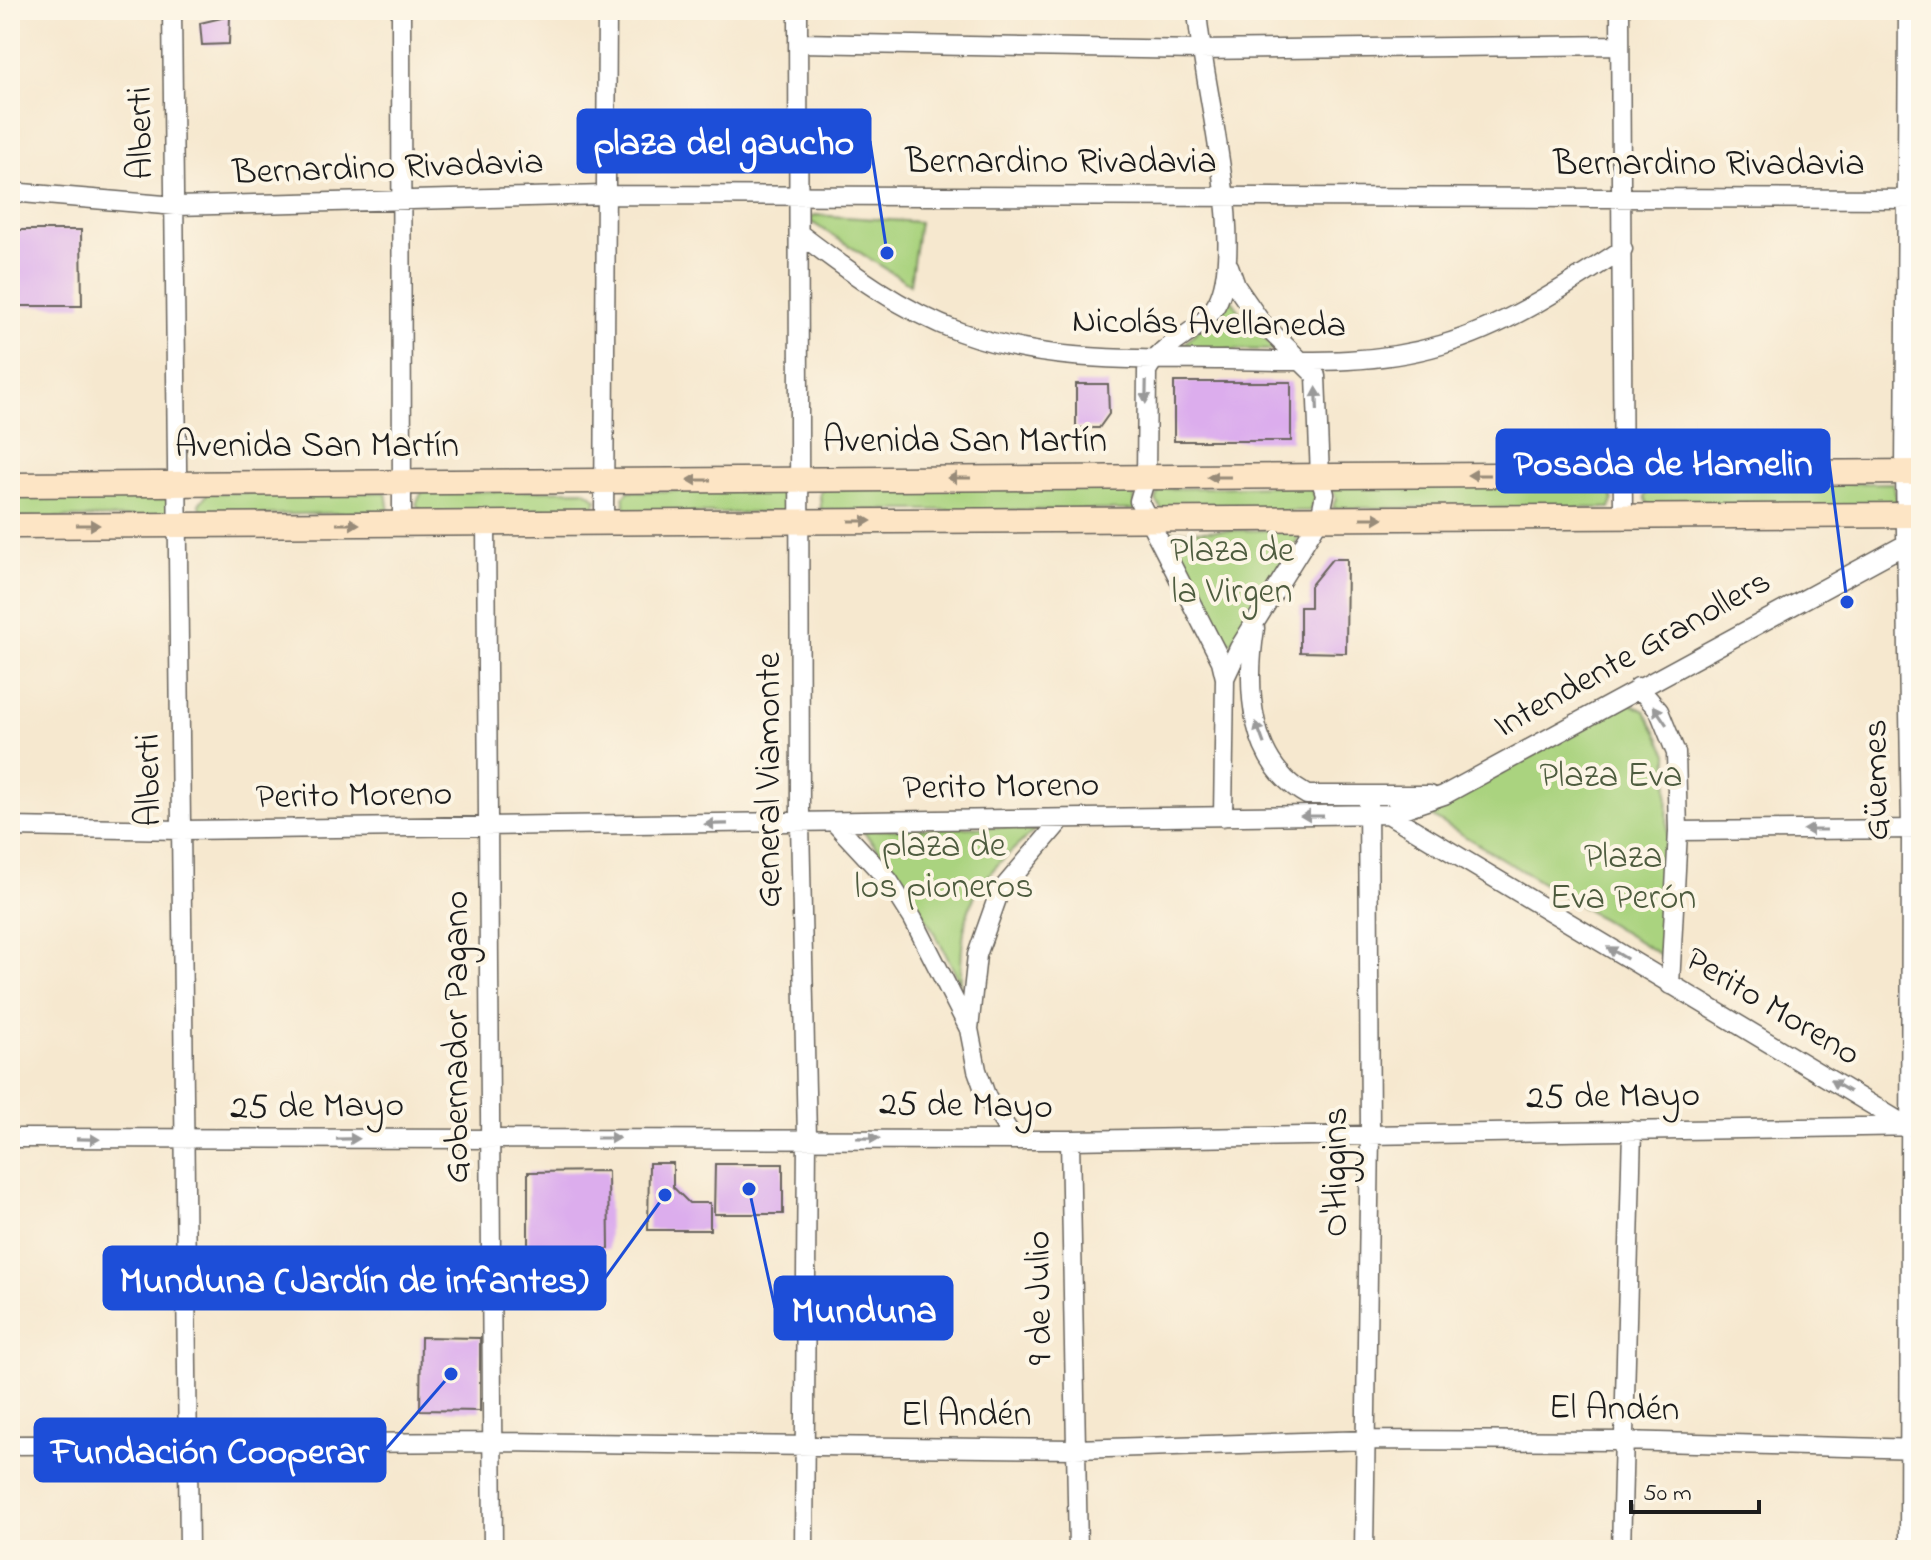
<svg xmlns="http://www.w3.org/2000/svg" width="1931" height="1560" viewBox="0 0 1931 1560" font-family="'Indie Flower',sans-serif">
<rect width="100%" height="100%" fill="#fcf5e5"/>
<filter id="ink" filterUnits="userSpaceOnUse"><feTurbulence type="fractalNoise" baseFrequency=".0125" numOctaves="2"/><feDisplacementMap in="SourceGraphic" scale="16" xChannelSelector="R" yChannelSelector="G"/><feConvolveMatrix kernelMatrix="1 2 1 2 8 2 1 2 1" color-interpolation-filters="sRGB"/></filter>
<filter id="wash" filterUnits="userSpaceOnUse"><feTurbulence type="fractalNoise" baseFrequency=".006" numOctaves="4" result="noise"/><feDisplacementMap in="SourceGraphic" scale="32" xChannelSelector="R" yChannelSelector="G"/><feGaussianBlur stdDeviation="1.8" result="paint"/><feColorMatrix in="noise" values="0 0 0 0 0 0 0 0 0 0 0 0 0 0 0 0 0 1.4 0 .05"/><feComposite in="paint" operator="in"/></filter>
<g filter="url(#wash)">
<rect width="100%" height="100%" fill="#f6e8cf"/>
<path fill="#aad37f" stroke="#63784e" stroke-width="2" d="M815,215L919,222L910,284L808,220Z
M1230,296L1243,318L1277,350L1180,349Z
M1893,483L1897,499L1891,506L1650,509L1644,497L1650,485Z
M1134,484L1135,510H821L820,492L825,489Z
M1308,485L1315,497L1310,511H1163L1156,500L1159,489Z
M1331,485L1608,486L1613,500L1610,508H1332L1336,499Z
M584,490L597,499L592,513L424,515L416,504L422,492Z
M629,491H791L795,502L788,513H627L623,497Z
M386,492L389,512L205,516L199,504L208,493Z
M10,493L169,495V513L164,517L10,518Z
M1168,531L1302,530L1303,531L1233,643L1220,637L1166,541Z
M1627,702L1645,711L1668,754L1666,958L1428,814Z
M1040,826C976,881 960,898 961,985C933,925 905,880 862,830Z"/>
<g id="blocks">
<path fill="#dcaded" d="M230,16L229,44L202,45L200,23Z
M10,230H81L82,306H10Z
M1174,382H1291V441H1174Z
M1076,384H1108L1109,414L1099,428H1076Z
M1332,559H1347L1346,653L1300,652V607H1310V586Z
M649,1163H673V1187L689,1203H710V1230H648Z
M715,1164H783V1214H714Z
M608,1171L609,1249H528V1172Z
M421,1337L480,1338V1411L420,1410Z"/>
</g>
</g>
<g filter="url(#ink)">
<use href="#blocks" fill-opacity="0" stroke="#68635b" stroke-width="2"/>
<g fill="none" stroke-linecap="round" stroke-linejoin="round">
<g stroke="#68635b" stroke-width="21">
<path id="street" d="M172,10L189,1550
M401,10L402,524
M798,10L800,823L807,1137L804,1550
M1197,10C1201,80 1249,248 1216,305C1200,334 1162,342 1147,371L1146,477L1139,501L1221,661L1225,678L1223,817
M1620,10L1623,517
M1908,10L1905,472L1911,829L1909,1550
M799,43L1199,50L1620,45
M10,192L176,206L605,195L1921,199
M800,234C850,272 900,310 960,332C1045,363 1135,359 1224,360C1297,361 1370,366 1441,345C1507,326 1566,286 1623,249
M604,522L607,10
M486,523L493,1550
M1255,628C1246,686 1248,763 1307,795H1430
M1225,678L1239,648L1320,518L1325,494L1320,477L1316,376L1261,322L1236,286L1229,266
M1638,687L1659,711L1676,753L1678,831L1670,985
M1388,814L1444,795L1906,544
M836,824L889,881L913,919L969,1029L977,1070L987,1098L1015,1140
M10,827L182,830L1388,814L1907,1126
M1678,831L1921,829
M969,1029L977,955L999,893L1062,819
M10,1138L1070,1140L1921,1126
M1070,1140L1078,1550
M10,1445L492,1442L1075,1449L1368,1440L1621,1441L1921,1449
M1364,1550L1370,1134L1368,795
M1621,1550L1632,1130"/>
</g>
<g stroke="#68635b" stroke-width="27">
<path id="secondary" d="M10,485L1921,472
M10,526L1921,515"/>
</g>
<use href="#street" stroke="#fff" stroke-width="18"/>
<use href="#secondary" stroke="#fde5c5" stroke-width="24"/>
</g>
<defs><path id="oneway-solid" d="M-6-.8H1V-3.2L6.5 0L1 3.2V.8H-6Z" transform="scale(2)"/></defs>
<g fill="#999">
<use href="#oneway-solid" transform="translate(1146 392) rotate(91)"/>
<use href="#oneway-solid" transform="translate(1317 399) rotate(-92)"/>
<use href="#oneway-solid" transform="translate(1660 715) rotate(-124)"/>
<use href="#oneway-solid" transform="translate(1260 733) rotate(-110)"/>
<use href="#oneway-solid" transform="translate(1312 816) rotate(180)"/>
<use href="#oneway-solid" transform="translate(716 824) rotate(179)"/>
<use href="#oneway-solid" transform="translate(1815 830) rotate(180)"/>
<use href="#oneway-solid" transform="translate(1617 953) rotate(-149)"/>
<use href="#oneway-solid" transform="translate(1840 1086) rotate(-149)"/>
<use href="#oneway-solid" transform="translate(608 1138)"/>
<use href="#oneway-solid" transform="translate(868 1138) rotate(1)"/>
<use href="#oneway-solid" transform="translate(88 1139) rotate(1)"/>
<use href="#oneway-solid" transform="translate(348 1139) rotate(-1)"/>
</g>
<g fill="#988b79">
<use href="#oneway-solid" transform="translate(1479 475) rotate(180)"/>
<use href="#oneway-solid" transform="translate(1219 477) rotate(180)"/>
<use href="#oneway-solid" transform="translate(959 478) rotate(180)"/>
<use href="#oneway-solid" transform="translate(699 480) rotate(180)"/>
<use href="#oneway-solid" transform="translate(1372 518)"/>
<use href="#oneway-solid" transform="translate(860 521)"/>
<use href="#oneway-solid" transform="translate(348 524)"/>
<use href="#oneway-solid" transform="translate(88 525)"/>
</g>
</g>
<g text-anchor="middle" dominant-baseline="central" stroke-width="8" stroke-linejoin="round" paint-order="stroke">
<g font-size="36" fill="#1c1c1c" stroke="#fcf5e5">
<text transform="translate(142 133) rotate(-91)">Alberti</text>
<text x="1061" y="163">Bernardino Rivadavia</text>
<text x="1709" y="165">Bernardino Rivadavia</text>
<text transform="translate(388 169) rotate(-2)">Bernardino Rivadavia</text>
<text transform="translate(1209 325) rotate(1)">Nicolás Avellaneda</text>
<text x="965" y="442">Avenida San Martín</text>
<text x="317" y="447">Avenida San Martín</text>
<text transform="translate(1633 655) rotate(-29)">Intendente Granollers</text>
<text transform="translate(150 780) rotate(-91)">Alberti</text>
<text transform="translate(770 780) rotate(-90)">General Viamonte</text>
<text transform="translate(1878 780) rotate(-91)">Güemes</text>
<text transform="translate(1001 788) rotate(-1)">Perito Moreno</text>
<text transform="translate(354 797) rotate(-1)">Perito Moreno</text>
<text transform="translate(1772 1008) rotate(31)">Perito Moreno</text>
<text transform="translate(458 1037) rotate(-90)">Gobernador Pagano</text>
<text transform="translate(1613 1098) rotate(-1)">25 de Mayo</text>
<text transform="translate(966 1107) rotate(1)">25 de Mayo</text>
<text transform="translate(317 1108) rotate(-1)">25 de Mayo</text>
<text transform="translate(1337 1172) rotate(-90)">O'Higgins</text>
<text transform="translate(1041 1298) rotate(-91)">9 de Julio</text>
<text transform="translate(1614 1410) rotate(1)">El Andén</text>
<text x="966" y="1416">El Andén</text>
</g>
<g font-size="36" fill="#4e5c3f" stroke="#fcf5e5">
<text x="1232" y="552">Plaza de<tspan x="1232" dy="41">la Virgen</tspan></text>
<text x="1611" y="777">Plaza Eva</text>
<text x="944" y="847">plaza de<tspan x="944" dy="41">los pioneros</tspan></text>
<text x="1623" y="858">Plaza<tspan x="1623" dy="41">Eva Perón</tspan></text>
</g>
</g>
<path fill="none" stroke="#1d4ed8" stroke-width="3" d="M887 253L870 141M1847 602L1829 461M665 1195L605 1278M749 1189L775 1308M451 1374L385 1450"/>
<g fill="#1d4ed8" stroke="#fcf5e5" stroke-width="3">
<circle cx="887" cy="253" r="8"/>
<circle cx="1847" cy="602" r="8"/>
<circle cx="665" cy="1195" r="8"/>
<circle cx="749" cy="1189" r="8"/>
<circle cx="451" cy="1374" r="8"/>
</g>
<g fill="#1d4ed8" stroke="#1d4ed8" stroke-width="3">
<rect x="578" y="110" width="292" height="62" rx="8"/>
<rect x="1497" y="430" width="332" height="62" rx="8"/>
<rect x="104" y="1247" width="501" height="62" rx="8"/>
<rect x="775" y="1277" width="177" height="62" rx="8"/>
<rect x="35" y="1419" width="350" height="62" rx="8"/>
</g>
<g font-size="38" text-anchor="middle" font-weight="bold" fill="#fff">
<text x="724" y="154">plaza del gaucho</text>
<text x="1663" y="475">Posada de Hamelin</text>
<text x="354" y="1292">Munduna (Jardín de infantes)</text>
<text x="864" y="1322">Munduna</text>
<text x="210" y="1463">Fundación Cooperar</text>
</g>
<rect width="1931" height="1560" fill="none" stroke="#fcf5e5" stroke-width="40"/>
<path d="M1631 1500v12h128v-12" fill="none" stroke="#1c1c1c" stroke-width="4"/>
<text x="1643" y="1500" font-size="24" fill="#1c1c1c" stroke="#fcf5e5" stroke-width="6" paint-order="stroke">50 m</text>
</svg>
